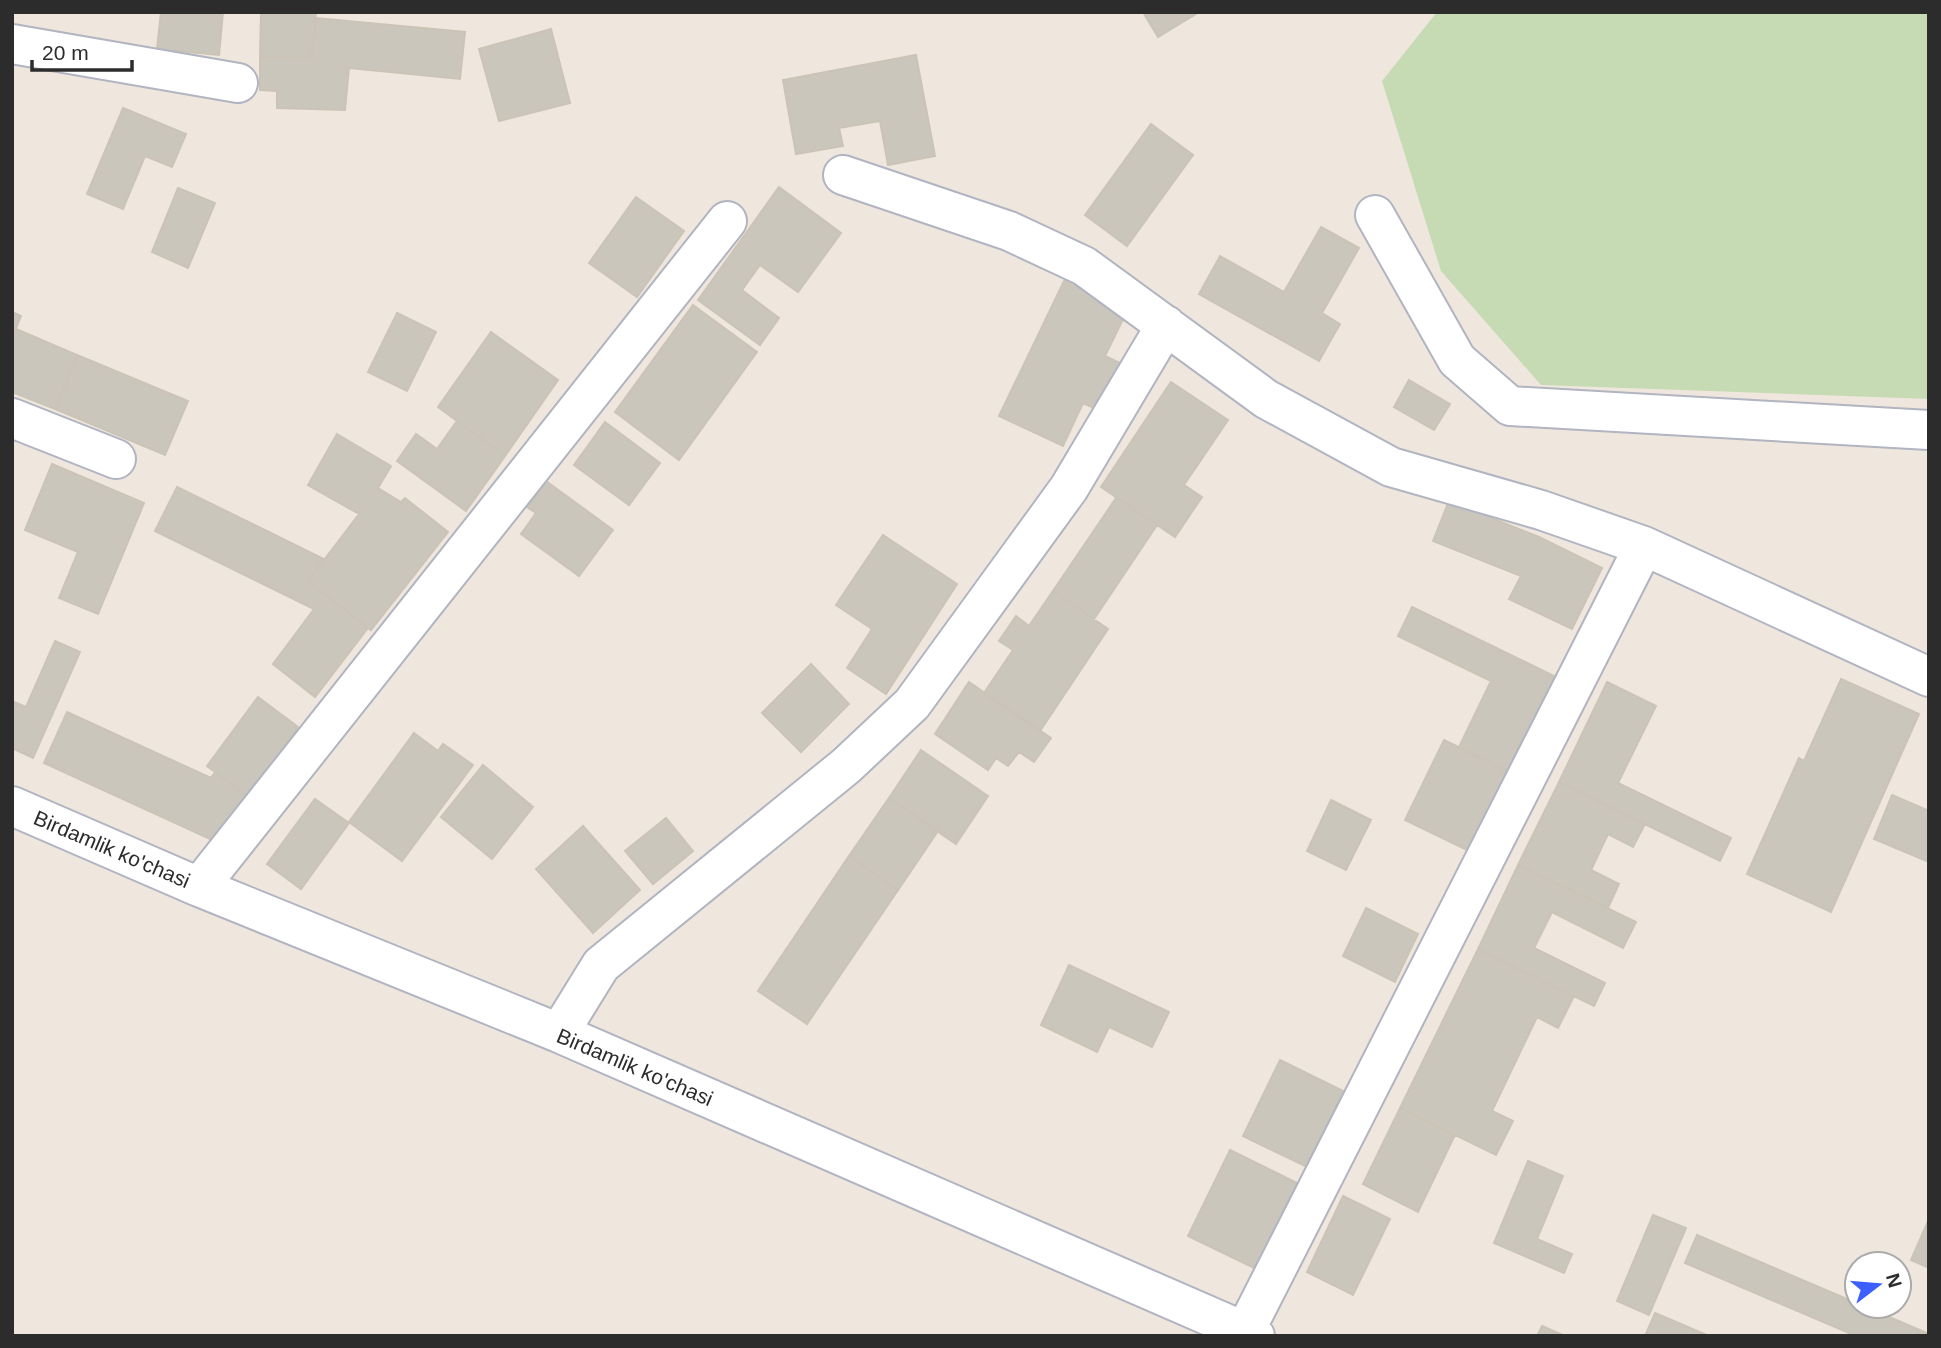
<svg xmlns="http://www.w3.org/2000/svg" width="1941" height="1348" viewBox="0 0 1941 1348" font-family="Arial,sans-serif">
<rect width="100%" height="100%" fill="#efe7dd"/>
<path fill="#c6dbb3" d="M1437,12H1929V399L1541,385L1441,271L1382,81Z"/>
<path fill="#cac6bc" stroke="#cbc4b6" stroke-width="2" d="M161,12H223L219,55L157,49Z
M261,12H316L312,58L260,57Z
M1143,12H1199L1158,37Z
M315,18L465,32L460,79L349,68L345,110L277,108V91L260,90V57L312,58Z
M551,29L570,103L499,121L479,49Z
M916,55L935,156L888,165L880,121L839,128L843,146L796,154L783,80Z
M123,108L186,134L172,167L145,156L123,209L87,194Z
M1151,124L1193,155L1127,246L1085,215Z
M779,187L841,233L798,292L760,265L742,290L779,318L760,345L698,300Z
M178,188L215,203L188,268L152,252Z
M636,197L684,231L637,297L589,263Z
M1321,227L1359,248L1322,313L1340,324L1319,361L1199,294L1220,256L1284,292Z
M1064,281L1127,311L1105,356L1120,363L1098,410L1083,403L1063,446L999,416Z
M693,305L757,352L679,460L615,412Z
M12,312L21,316L12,338Z
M397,313L436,332L407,391L368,372Z
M16,329L77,355L55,409L12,392V338Z
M491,332L558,380L505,456L438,407Z
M77,355L188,401L165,455L55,409Z
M1409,380L1450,404L1434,430L1394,407Z
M1171,382L1228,420L1184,485L1202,497L1175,537L1101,487Z
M457,421L505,456L466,511L397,461L416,434L437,449Z
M605,422L660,463L629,505L574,465Z
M337,434L391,466L378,488L401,502L405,498L448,532L371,630L308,581L359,514L308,485Z
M52,464L144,503L98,614L59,598L78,552L25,530Z
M546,481L613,530L579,576L521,534L536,513L527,507Z
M177,487L324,559L308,581L368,628L315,697L273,664L314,609L155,531Z
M1116,498L1157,525L1094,619L1053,591Z
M1449,501L1539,537L1602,568L1572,629L1509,599L1521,576L1433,541Z
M883,535L957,584L886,694L847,668L872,629L836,605Z
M1053,591L1108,629L1040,731L984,693L1013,650L999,641L1016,616L1029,626Z
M1412,607L1558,678L1512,773L1459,747L1491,681L1398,636Z
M55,641L80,652L33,758L12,748V701L26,707Z
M811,664L849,704L801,752L762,713Z
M1841,679L1919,714L1831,912L1747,874L1799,758L1804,761Z
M969,682L1051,738L1034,762L1019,752L1008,766L996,758L988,770L935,734Z
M1607,682L1656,706L1618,783L1731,838L1720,861L1559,782Z
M258,697L298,727L248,796L207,766Z
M67,712L211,778L215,772L248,796L218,837L210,839L44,763Z
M414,733L438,751L443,744L473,765L402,861L349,822Z
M1444,740L1512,773L1473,853L1405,820Z
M921,750L988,796L956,844L889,798Z
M483,765L533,807L492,859L441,817Z
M1559,782L1645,824L1633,847L1608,834L1591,870L1619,884L1608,908L1518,865Z
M1892,795L1929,811V862L1874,839Z
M889,798L938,831L898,890L849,856Z
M315,799L349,823L301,889L267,864Z
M1331,800L1371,820L1346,870L1307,851Z
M666,818L693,851L653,884L625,851Z
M583,826L640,890L593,933L536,869Z
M849,856L898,890L807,1024L758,991Z
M1518,865L1636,922L1623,948L1552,912L1534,948L1605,983L1594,1006L1478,949Z
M1366,908L1418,934L1395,982L1343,956Z
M1478,949L1574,996L1558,1028L1537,1017L1492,1111L1513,1121L1496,1155L1400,1108Z
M1069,965L1169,1012L1152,1047L1109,1027L1097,1052L1041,1025Z
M1280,1060L1343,1091L1307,1167L1243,1136Z
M1400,1108L1455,1135L1418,1212L1363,1184Z
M1230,1150L1297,1183L1256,1269L1188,1236Z
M1528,1161L1563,1176L1537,1239L1572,1254L1564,1273L1494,1243Z
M1343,1196L1390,1219L1353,1295L1307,1272Z
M1653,1215L1686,1228L1649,1315L1617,1301Z
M1929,1219V1241L1921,1237Z
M1697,1235L1929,1334V1336H1856L1685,1263Z
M1921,1237L1929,1241V1268L1911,1260Z
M1655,1313L1709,1336H1645Z
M1542,1326L1565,1336H1537Z"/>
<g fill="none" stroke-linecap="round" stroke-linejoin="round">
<g stroke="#b1b4c1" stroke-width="42">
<path id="minor" d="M12,44L238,83
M843,175L1009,231L1084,266L1266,399L1391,467L1541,510L1644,546
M1375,215L1457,360L1510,406L1929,430
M12,418L116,459
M12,806L199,887L559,1033L1255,1336
M199,887L727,221
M559,1033L601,965L846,766L912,704L1069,488L1166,325
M1245,1331L1644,546L1929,677"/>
</g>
<use href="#minor" stroke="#fff" stroke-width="38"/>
</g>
<g text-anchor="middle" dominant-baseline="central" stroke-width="6" stroke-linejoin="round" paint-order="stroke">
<g font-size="21" fill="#2c2c2c" stroke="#fff">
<text transform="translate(112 849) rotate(23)">Birdamlik ko'chasi</text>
<text transform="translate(635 1067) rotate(23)">Birdamlik ko'chasi</text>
</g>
</g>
<rect width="1941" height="1348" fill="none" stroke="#2c2c2c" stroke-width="28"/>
<g transform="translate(1878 1285) rotate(74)"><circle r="33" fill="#ffffff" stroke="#ababab" stroke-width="2"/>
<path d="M0-5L12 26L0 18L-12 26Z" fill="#3b60ff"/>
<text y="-10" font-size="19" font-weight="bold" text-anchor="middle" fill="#2c2c2c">N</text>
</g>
<path d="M32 60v10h100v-10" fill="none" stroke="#2c2c2c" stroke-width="3.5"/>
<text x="42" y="60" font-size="21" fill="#2c2c2c" stroke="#ffffff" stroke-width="5" paint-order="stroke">20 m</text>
</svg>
